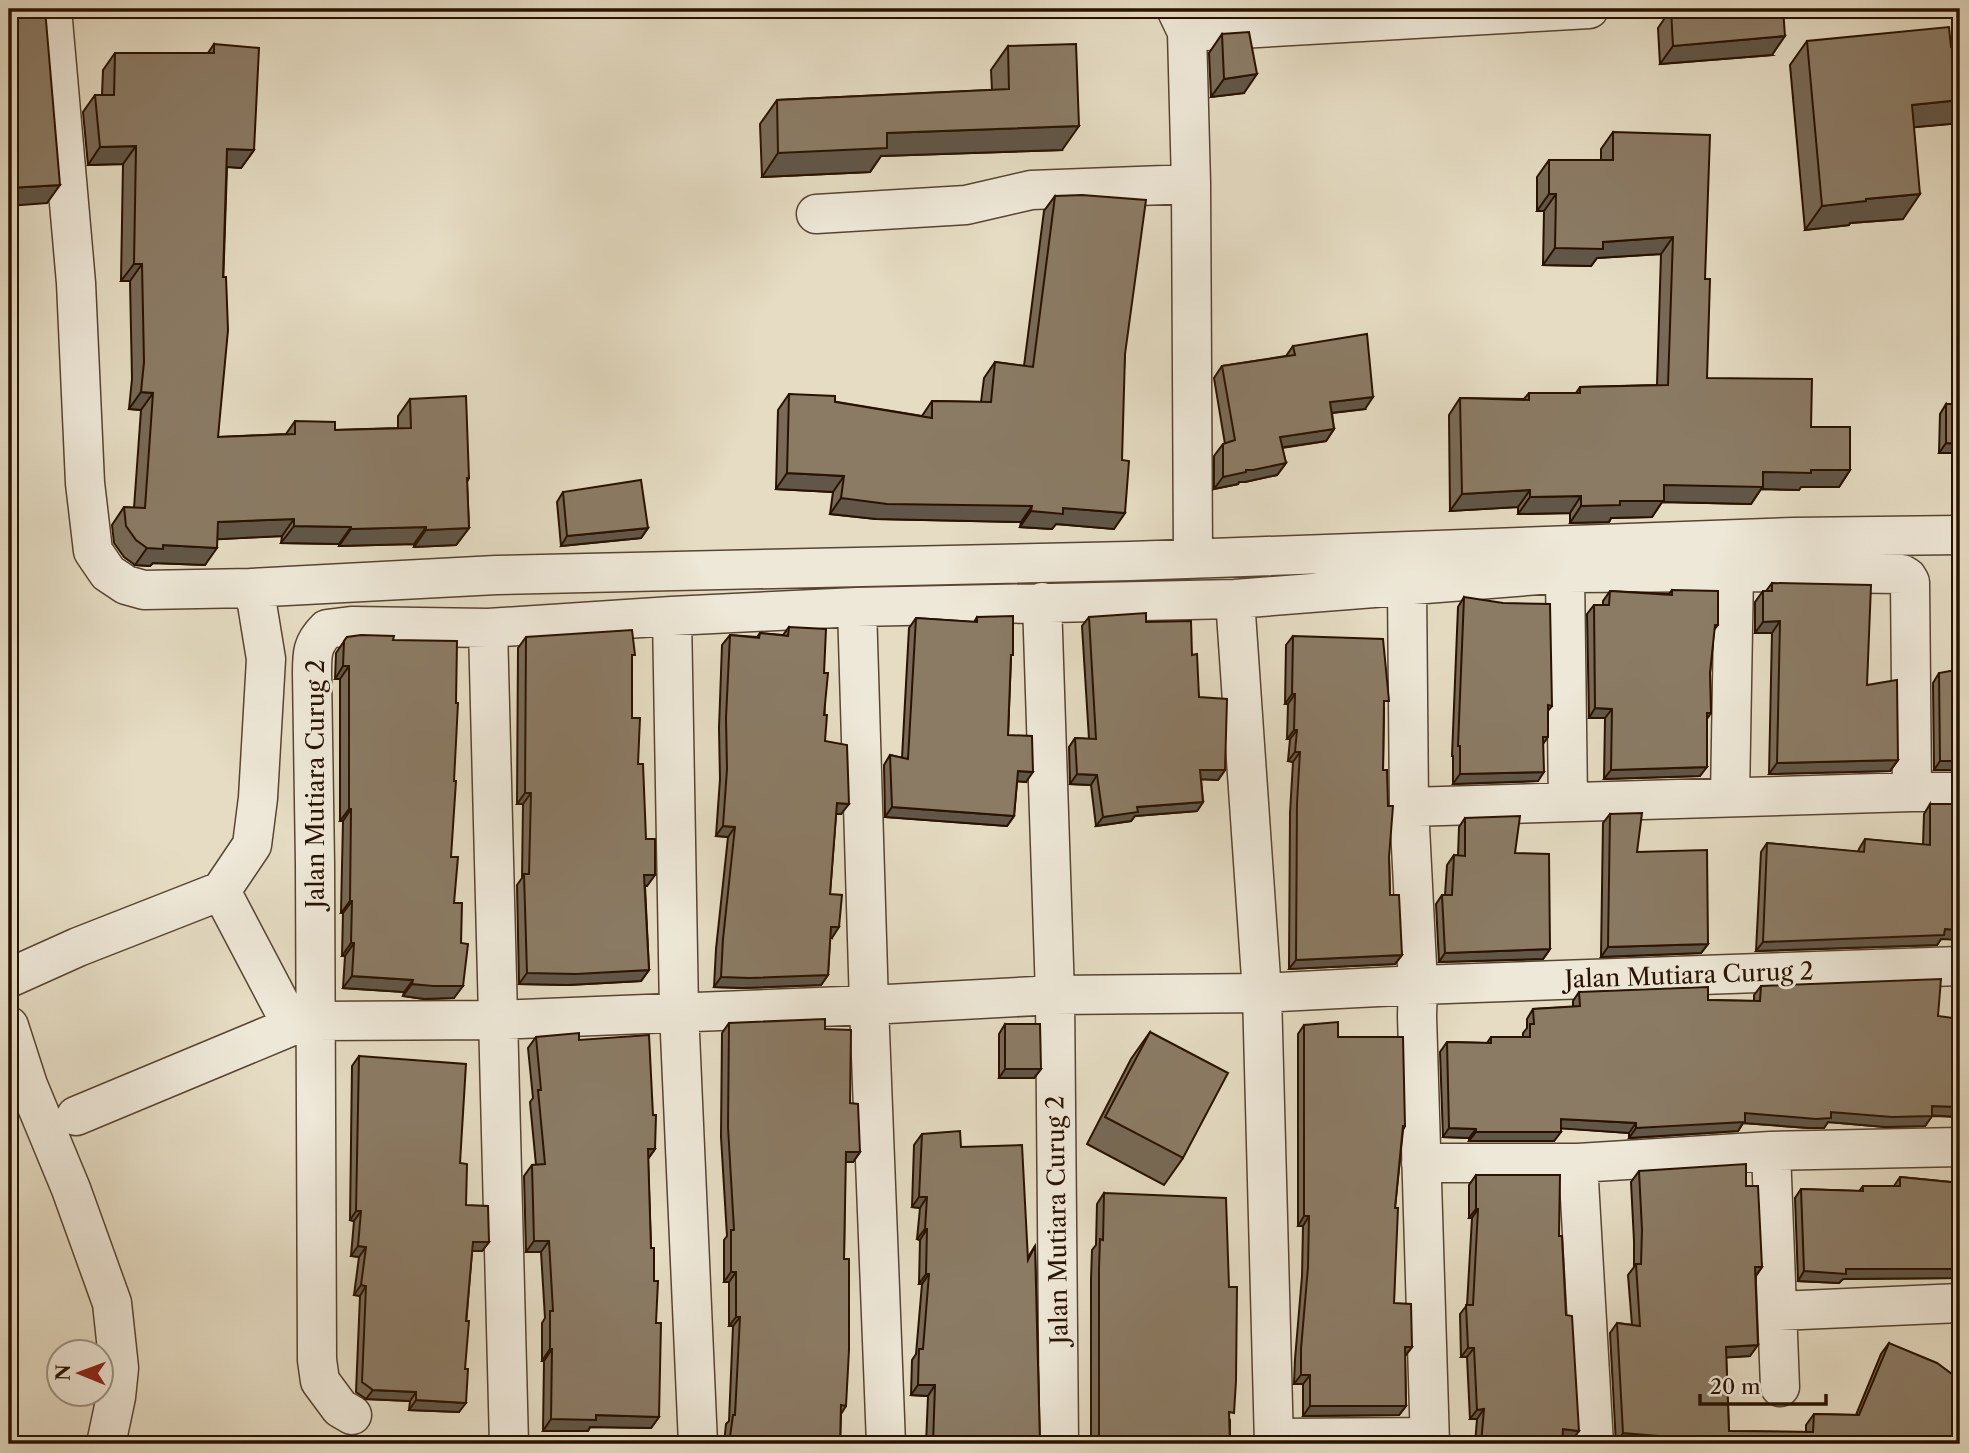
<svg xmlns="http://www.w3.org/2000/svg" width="1969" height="1453" viewBox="0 0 1969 1453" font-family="'Libre Caslon Text',serif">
<rect width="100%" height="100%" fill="#e5dcc3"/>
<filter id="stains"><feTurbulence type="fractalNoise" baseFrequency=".00286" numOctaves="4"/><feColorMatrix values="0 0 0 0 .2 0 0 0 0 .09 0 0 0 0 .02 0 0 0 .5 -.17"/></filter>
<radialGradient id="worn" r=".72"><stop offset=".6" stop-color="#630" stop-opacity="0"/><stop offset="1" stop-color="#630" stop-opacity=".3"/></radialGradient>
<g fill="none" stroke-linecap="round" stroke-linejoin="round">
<g stroke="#584431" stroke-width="41">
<path id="minor" d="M1176,9L1187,32L1191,184L1193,558
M1187,32L1589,9
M816,214L966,205L1031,190L1191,184
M1565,573L1568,802
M1407,587L1409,807L1418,985L1960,966
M251,588L496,575L1130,561L1794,537L1960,535
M1235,599L1262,993L1274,1444
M1042,602L1055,995L1059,1444
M857,607L869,1005L886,1444
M672,616L679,1011L698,1444
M488,628L509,1444
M1730,797L1734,572
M1409,807L1912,792H1960
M221,891L292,1026
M9,978L78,947L221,891L252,845L258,798L266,659L257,604L251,588L144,590L126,585L108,573L93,551L85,483L76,283L52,9
M9,1026L28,1085L71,1189L112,1303L119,1368L116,1397L106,1444
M76,1116L292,1026L316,1021L498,1020L869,1005L1055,995L1262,993L1418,985L1417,1016L1430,1444
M1771,1151L1780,1387
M1421,1163H1578L1771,1151L1960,1147
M1578,1163L1594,1444
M1778,1311L1960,1303
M352,1415L340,1408L320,1381L317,1360L315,864L312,673C312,653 312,644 327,629L351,626L488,628L672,616L857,607L1235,599L1565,573L1734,572L1902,574L1907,577L1910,582L1912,792
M1274,1438L1430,1437"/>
</g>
<use href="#minor" stroke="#eee8d8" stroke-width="38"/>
</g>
<path fill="#786a57" stroke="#291200" stroke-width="2" d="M1671,9L1772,55L1660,64L1658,28Z
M1222,34L1244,93L1211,97L1209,53Z
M1807,41L1960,47V123L1914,127L1903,219L1850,223L1849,225L1805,230L1790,65Z
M214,44L254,150L241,168L227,167L218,437L286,434L295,421L335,430L398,428V416L410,399L469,478L467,482L469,528L456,545L414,547V544L339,546V544L281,543L282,536L217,539L205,565L153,563L150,566L135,565L124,557L114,543L112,525L124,507L134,508L141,410L129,409L132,379L130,281H121L123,164L88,165L83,112L95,95H102L103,70L115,53H208Z
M1008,46L1062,150L881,156L870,172L762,177L760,124L777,100L992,90L991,70Z
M1613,132L1705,279L1707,378L1811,427L1850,470L1839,487H1801L1799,490L1761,489L1751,504L1662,502L1652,517L1611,518L1609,522L1570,523V513L1518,514V507L1450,511L1449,415L1460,398L1524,399L1529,393H1576L1580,387L1657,385L1661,254L1597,258L1591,266L1543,265L1544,211H1537V177L1549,160H1601V149Z
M1055,196L1125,354L1114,529L1056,524L1052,529L1020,527L1021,522L876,519L830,514L833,492L776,489L778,410L789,394L922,416L932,401L981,402L984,378L995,362L1024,366L1044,211Z
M1293,346L1365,409L1332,413L1334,429L1326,441L1282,448L1286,463L1277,475L1245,482H1239L1238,484L1214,489V456L1223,444H1225L1214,378L1222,366L1286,356Z
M1946,404L1960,453H1939L1940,414Z
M563,492L648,528L641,538L561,546L557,502Z
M1772,583L1867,685L1898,760L1890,771L1769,774L1772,633H1755V602L1763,591H1766Z
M1672,590L1718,625L1714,630L1710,673L1711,713L1707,719L1700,776L1604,779L1605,718H1589L1587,614L1594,605H1603V601L1610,591L1669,594Z
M1464,597L1552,706L1548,711V737L1543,744L1538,781L1453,784V756H1452L1458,607Z
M977,617L1011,658L1008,735L1026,782L1017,781L1014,816L1007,826L885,817L884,765L890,755L902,758L909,628L916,618L974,622Z
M1089,617L1146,622L1192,655L1199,697L1225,770L1218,780L1201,779L1203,802L1197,811L1135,816L1131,821L1096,826L1091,785L1070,784L1069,747L1075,738L1089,739L1082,626Z
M789,627L824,673L825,741L841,814H836L830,894L832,938L830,937L828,975L821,985L743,988L714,987L716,949L728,837L716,836L720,779L719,728L722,645L730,635L757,637L760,633L783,635Z
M1293,636L1384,708L1383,770L1389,857L1390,895L1402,955L1395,964L1289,969L1290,813L1293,762L1288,761L1290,739H1287L1288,704H1285L1286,645Z
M347,637L393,640L451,857L454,903V998L424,999L403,996L404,992L343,988L345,956H342L343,913H341L343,821H340V679H335L336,653Z
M526,637L632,659V718L638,764L647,886H645L649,970L641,981L568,985L519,984L517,885L522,878L523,804H517L518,648Z
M1939,673L1960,675V770H1934L1933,683Z
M1930,804L1941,939L1937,945L1756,951L1761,852L1767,843L1858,852L1859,849L1865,839L1923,845L1924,814Z
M1610,814L1637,852L1708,944L1701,953L1601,957L1603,823Z
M1465,818L1515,853L1550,949L1543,959L1439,962L1436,904L1442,895H1445L1447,865L1454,855L1458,856L1459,827Z
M1761,986L1938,1016L1960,1117L1932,1116L1925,1126L1885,1127L1828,1122L1824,1128H1809L1743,1123L1738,1131L1629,1138V1133L1561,1128L1554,1141H1469V1138L1443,1137L1440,1052L1447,1042L1487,1043L1491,1037H1523V1033L1527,1028V1019L1533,1009L1573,1007V1001L1579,992L1708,1000L1754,1001V995Z
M729,1023L825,1029L850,1103L860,1152L853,1162H845L844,1259L846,1406L841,1414L840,1444H724L726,1424L729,1421L733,1326H729V1282H724V1240L727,1236L721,1137L722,1033Z
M1005,1024L1041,1069L1034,1078H999V1034Z
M1304,1025L1338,1037L1405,1126L1403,1130L1395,1208L1394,1303L1412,1347L1405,1356L1406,1406L1399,1415L1303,1416V1384H1294L1295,1359L1302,1276L1303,1226H1298V1034Z
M1150,1032L1183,1158L1164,1185L1087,1144L1131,1059Z
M536,1037L579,1040L655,1149L648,1159L651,1248L654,1281L659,1417L651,1428L590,1427L588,1431H543L544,1361H542V1323L545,1318L541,1252H526L524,1176L532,1165H536L530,1102L533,1098L528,1048Z
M359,1056L460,1163L466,1205L489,1242L482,1251H472L459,1412L409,1410L410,1401L366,1399L356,1392L360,1296L354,1295L359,1257L351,1256L354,1221L350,1220L352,1066Z
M922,1134L961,1147L1028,1257L1035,1246L1040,1444H926L928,1396L911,1395L912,1360L916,1354L922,1284H919L920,1240L917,1239L920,1208L912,1207L914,1145Z
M1639,1171L1746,1186L1762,1267L1756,1276L1750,1356L1726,1357L1729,1431L1806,1432V1425L1814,1414L1856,1415L1881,1354L1889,1343L1960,1444H1616L1610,1333L1617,1323L1632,1325L1628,1275L1634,1267V1241L1631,1182Z
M1476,1175L1559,1236L1572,1440L1563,1439L1562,1444H1475L1477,1419H1470L1467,1357H1461L1460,1314L1467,1305L1472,1218H1469V1185Z
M1900,1177L1960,1183V1278L1843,1279L1839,1283L1798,1281L1795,1198L1801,1189L1859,1191L1863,1186H1894Z
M1104,1193L1230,1420V1444H1091V1279L1092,1250L1096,1245L1097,1204Z"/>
<path fill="#615647" stroke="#291200" stroke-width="2" d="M1785,36L1772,55L1660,64L1673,46Z
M1257,74L1244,93L1211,97L1224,79Z
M1960,100V123L1895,129L1912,105Z
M1079,126L1062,150L881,156L870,172L762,177L778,153L887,133Z
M136,146L123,164L88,165L100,147Z
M227,149L254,150L241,168L215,166Z
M60,185L47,203L9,206V188Z
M1549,194H1556L1544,211H1537Z
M1920,194L1903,219L1850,223L1849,225L1805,230L1822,206L1866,199Z
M1673,237L1661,254L1597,258L1591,266L1543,265L1555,248L1603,242Z
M134,264H142L130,281H121Z
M141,392L153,393L141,410L129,409Z
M1373,397L1365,409L1322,414L1330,402Z
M1334,429L1326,441L1271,449L1280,437Z
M1946,443L1960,444V453H1939Z
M1286,463L1277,475L1245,482H1239L1238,484L1214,489L1223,477L1246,470Z
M1811,470H1850L1839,487H1801L1799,490L1761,489L1751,504L1662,502L1652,517L1611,518L1609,522L1570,523L1581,506L1620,501L1664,485L1763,472Z
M787,473L844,476L833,492L776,489Z
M1530,490L1518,507L1450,511L1462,494Z
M1581,496L1570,513L1518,514L1530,497Z
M841,498L1032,506L1021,522L876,519L830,514Z
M1063,508L1125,513L1114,529L1056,524L1052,529L1020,527L1031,511Z
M294,519L282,536L206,540L218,522Z
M294,526L351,527L339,544L281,543Z
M426,527L414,544L339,546L351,529Z
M469,528L456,545L414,547L426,530Z
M648,528L641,538L561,546L567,536Z
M163,545L217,548L205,565L153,563L150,566L135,565L147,548Z
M1780,621L1772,633H1755L1763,622Z
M343,666H349L340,679H335Z
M1292,694H1295L1288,704H1285Z
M1595,708L1612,709L1605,718H1589Z
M1294,730H1297L1290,739H1287Z
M1295,752H1300L1293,762L1288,761Z
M1898,760L1890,771L1769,774L1777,763Z
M1940,761H1960V770H1934Z
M1707,767L1700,776L1604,779L1611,770Z
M1200,770H1225L1218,780L1194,779Z
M1018,771L1033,772L1026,782L1012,781Z
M1544,772L1538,781L1453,784L1460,774Z
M1077,774L1097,775L1091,785L1070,784Z
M525,793H531L523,804H517Z
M1203,802L1197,811L1135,816L1131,821L1096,826L1103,817L1137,807Z
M837,803L849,804L841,814H829Z
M892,807L1014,816L1007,826L885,817Z
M349,809H351L343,821H340Z
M723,826L735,827L728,837L716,836Z
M644,875H655L647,886H637Z
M350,901H352L343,913H341Z
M831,927H839L832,938L824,937Z
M1945,929L1960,930V940L1941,939L1937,945L1756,951L1763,942Z
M351,943H354L345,956H342Z
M1708,944L1701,953L1601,957L1608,947Z
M1550,949L1543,959L1439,962L1445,953Z
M1402,955L1395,964L1289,969L1296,960Z
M649,970L641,981L568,985L519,984L527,973Z
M828,975L821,985L743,988L714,987L721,977Z
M352,976L413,980L404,992L343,988Z
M412,984L463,986L454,998L424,999L403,996Z
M1005,1069H1041L1034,1078H999Z
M1932,1106L1960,1107V1117L1925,1115Z
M1831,1112L1932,1116L1925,1126L1885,1127L1828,1122L1824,1128H1809L1743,1123L1738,1131L1629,1138L1636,1128L1745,1113Z
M1561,1119L1636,1123L1629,1133L1554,1128Z
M1449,1128L1476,1129L1469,1138L1443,1137Z
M1476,1132H1561L1554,1141H1469Z
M648,1149H655L647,1160Z
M846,1152H860L853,1162H839Z
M919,1197H927L920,1208L912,1207Z
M1476,1209H1478L1472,1218H1469Z
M356,1211H361L354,1221L350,1220Z
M1304,1216H1309L1303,1226H1298Z
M925,1229H927L920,1240L917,1239Z
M534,1241H549L541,1252H526Z
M473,1242H489L482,1251H466Z
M358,1246L366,1247L359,1257L351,1256Z
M1755,1267H1762L1754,1278Z
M1846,1269H1960V1278L1843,1279L1839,1283L1798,1281L1804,1271Z
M731,1272H736L729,1282H724Z
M926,1274H929L922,1284H919Z
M361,1285L366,1286L360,1296L354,1295Z
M736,1317H740L733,1326H729Z
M1758,1345L1750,1356L1718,1358L1726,1347Z
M1405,1347H1412L1405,1356Z
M1468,1348H1474L1467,1357H1461Z
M550,1349H552L544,1361H542Z
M1301,1375H1310L1303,1384H1294Z
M918,1385H935L928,1396L911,1395Z
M373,1390L416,1392L410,1401L366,1399Z
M416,1400L466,1403L459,1412L409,1410Z
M1310,1406H1406L1399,1415L1303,1416Z
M1484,1409L1477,1419H1470L1477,1410Z
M596,1415L659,1417L651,1428L590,1427L588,1431H543L551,1419Z
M1563,1429L1579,1431L1572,1440L1557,1439Z
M1623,1433L1669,1437L1664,1444H1616Z"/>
<path fill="#8b7b65" stroke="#291200" stroke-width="2" d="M9,9H45L60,185L9,188Z
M1671,9H1783L1785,36L1673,46Z
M1949,27L1951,47H1960V100L1912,105L1920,194L1866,199V201L1822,206L1807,41Z
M1249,32L1257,74L1224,79L1222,34Z
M214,44L259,48L254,150L227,149L223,277H226L228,330L218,437L295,434V421L335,422V430L411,428L410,399L466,396L469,478H467L469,528L426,530V527L351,529V527L294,526V519L218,522L217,548L163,545V549L147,548L136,540L126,526L124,507L145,508L153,393L141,392L144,362L142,264H134L136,146L100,147L95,95H114L115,53H214Z
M1076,44L1079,126L887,133V148L778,153L777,100L1009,89L1008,46Z
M1613,132L1710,135L1705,279H1710L1707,378L1812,379L1811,427H1850V470H1811V473L1763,472V487L1664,485V501H1620V505L1581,506V496L1530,497V490L1462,494L1460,398L1529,400V393H1580V387L1668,385L1673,237L1603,242V249L1555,248L1556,194H1549V160H1613Z
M1082,195L1146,200L1125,354L1122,460L1129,461L1125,513L1063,508V514L1031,511L1032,506L887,504L841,498L844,476L787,473L789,394L835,396V402L932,418V401L991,402L995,362L1033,367L1055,196Z
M1367,334L1373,397L1330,402L1334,429L1280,437L1286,463L1253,470H1246V472L1223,477V444L1235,440L1222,366L1295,355L1293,346Z
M1946,404H1960V444L1946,443Z
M641,480L648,528L567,536L563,492Z
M1772,583L1871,585L1867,685L1897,680L1898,760L1777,763L1780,621L1763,622V591H1772Z
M1672,590L1718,591V625H1715L1710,673L1711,713H1707V767L1611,770L1612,709L1595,708L1594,605H1609L1610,591L1672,595Z
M1464,597L1503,603L1550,604L1552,706L1548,705V737H1543L1544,772L1460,774V746H1458Z
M1146,613V622L1191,621L1192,655L1197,654L1199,697L1227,699L1225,770H1200L1203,802L1137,807L1138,812L1103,817L1097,775L1077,774L1075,738L1096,739L1089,617Z
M1013,616V655H1011L1008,735L1032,736L1033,772L1018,771L1014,816L892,807L890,755L908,759L916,618L977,622V617Z
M789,627L826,629L824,673H828L824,715H827L825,741L847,745L849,804L837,803L830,894L842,895L839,927H831L828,975L750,978L721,977L723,939L735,827L723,826L727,769L726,718L730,635L759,638L760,633L788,636Z
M632,630L635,655H632V718H640L638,764H643L646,839H655V875H644L649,970L576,974L527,973L524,874H529L531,793H525L526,637Z
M361,635L394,636L393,640L457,641L456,703H458L454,781H456L451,857H458L454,903H462L461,943L468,944L463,986H433L412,984L413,980L352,976L354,943H351L352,901H350L351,809H349V666H343L344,641L347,637Z
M1293,636L1383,639L1389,701H1384L1383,770H1387L1388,806H1393L1389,857L1390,895H1399L1402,955L1296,960L1297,803L1300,752H1295L1297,730H1294L1295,694H1292Z
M1956,670L1957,675H1960V761H1940L1939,673Z
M1930,804H1960V930L1945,929L1944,935L1763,942L1767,843L1864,852L1865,839L1930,845Z
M1642,813L1637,852L1707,850L1708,944L1608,947L1610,814Z
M1520,816L1515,853L1549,854L1550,949L1445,953L1442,895H1452L1454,855L1465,856V818Z
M1941,979L1938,1016L1960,1019V1107L1932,1106V1116L1892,1117L1831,1112V1118L1816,1119L1745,1113V1122L1636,1128V1123L1561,1119V1132H1476V1129L1449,1128L1447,1042L1491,1043V1037H1530V1024H1534L1533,1009L1580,1006L1579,992L1708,987V1000L1760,1001L1761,986Z
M825,1019V1029L851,1030L850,1103L858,1104L860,1152H846L844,1259H849V1350L846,1406L841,1405L840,1444H729L733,1415H735L740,1317H736V1272H731V1230H734L728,1127L729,1023Z
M1338,1022V1037H1403L1405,1126H1403L1395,1208H1398L1394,1303L1411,1304L1412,1347H1405L1406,1406H1310V1375H1301V1349L1308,1267L1309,1216H1304V1025Z
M1005,1024H1040L1041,1069H1005Z
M1150,1032L1228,1073L1183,1158L1105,1117Z
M579,1033V1040L649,1035L653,1115H656L655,1149H648L651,1248H654V1281H658L656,1323H661L659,1417L596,1415V1420L551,1419L552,1349H550V1311H553L549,1241H534L532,1165L545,1164L538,1090H541L536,1037Z
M359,1056L466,1064L460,1163L467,1164L466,1205L488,1206L489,1242H473L466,1321H469L465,1369H468L466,1403L416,1400V1392L373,1390L362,1382L366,1286L361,1285L366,1247L358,1246L361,1211H356Z
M960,1131L961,1147L1022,1145L1028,1260L1035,1246L1040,1444H933L935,1385H918L919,1349H923L929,1274H926L927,1229H925L927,1197H919L922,1134Z
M1746,1164V1186H1758L1762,1267H1755L1758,1345L1726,1347L1729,1431L1813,1432L1814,1414L1859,1415L1889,1343L1937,1363L1960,1380V1444H1670L1669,1437L1623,1433L1617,1323L1640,1326L1636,1264H1641L1642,1230L1639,1171Z
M1476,1175H1560L1559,1236H1562L1566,1315L1572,1316L1579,1431L1563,1429L1562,1444H1481L1484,1409L1477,1410L1474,1348H1468L1466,1305H1473L1478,1209H1476Z
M1900,1177L1960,1183V1269H1846V1274L1804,1271L1801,1189L1863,1191V1186H1900Z
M1104,1193L1226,1198L1229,1287H1237L1236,1381L1234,1413L1229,1412L1230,1444H1099V1268L1100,1239L1103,1240Z"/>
<g text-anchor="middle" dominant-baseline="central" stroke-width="6" stroke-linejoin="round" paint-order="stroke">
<g font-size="24" fill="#291200" stroke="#eee8d8">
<text transform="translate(315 784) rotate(-90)">Jalan Mutiara Curug 2</text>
<text transform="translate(1689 975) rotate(-2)">Jalan Mutiara Curug 2</text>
<text transform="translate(1057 1220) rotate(-91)">Jalan Mutiara Curug 2</text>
</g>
</g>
<rect width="1969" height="1453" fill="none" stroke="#e5dcc3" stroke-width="35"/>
<rect x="10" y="10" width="1948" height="1432" fill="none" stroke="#291200" stroke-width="3.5"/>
<rect x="18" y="18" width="1934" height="1418" fill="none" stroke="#291200" stroke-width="2"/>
<g transform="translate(80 1373) rotate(271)"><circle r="33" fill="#eee8d8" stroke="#9f9282" stroke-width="2"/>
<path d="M0-5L12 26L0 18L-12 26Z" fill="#8f2418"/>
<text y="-10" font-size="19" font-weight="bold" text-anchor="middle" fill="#291200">N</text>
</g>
<path d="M1700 1394v10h126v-10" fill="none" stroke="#291200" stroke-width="3.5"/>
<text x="1710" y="1394" font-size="21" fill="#291200" stroke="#eee8d8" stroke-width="5" paint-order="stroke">20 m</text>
<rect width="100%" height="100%" filter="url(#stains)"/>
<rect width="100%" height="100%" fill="url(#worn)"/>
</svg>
